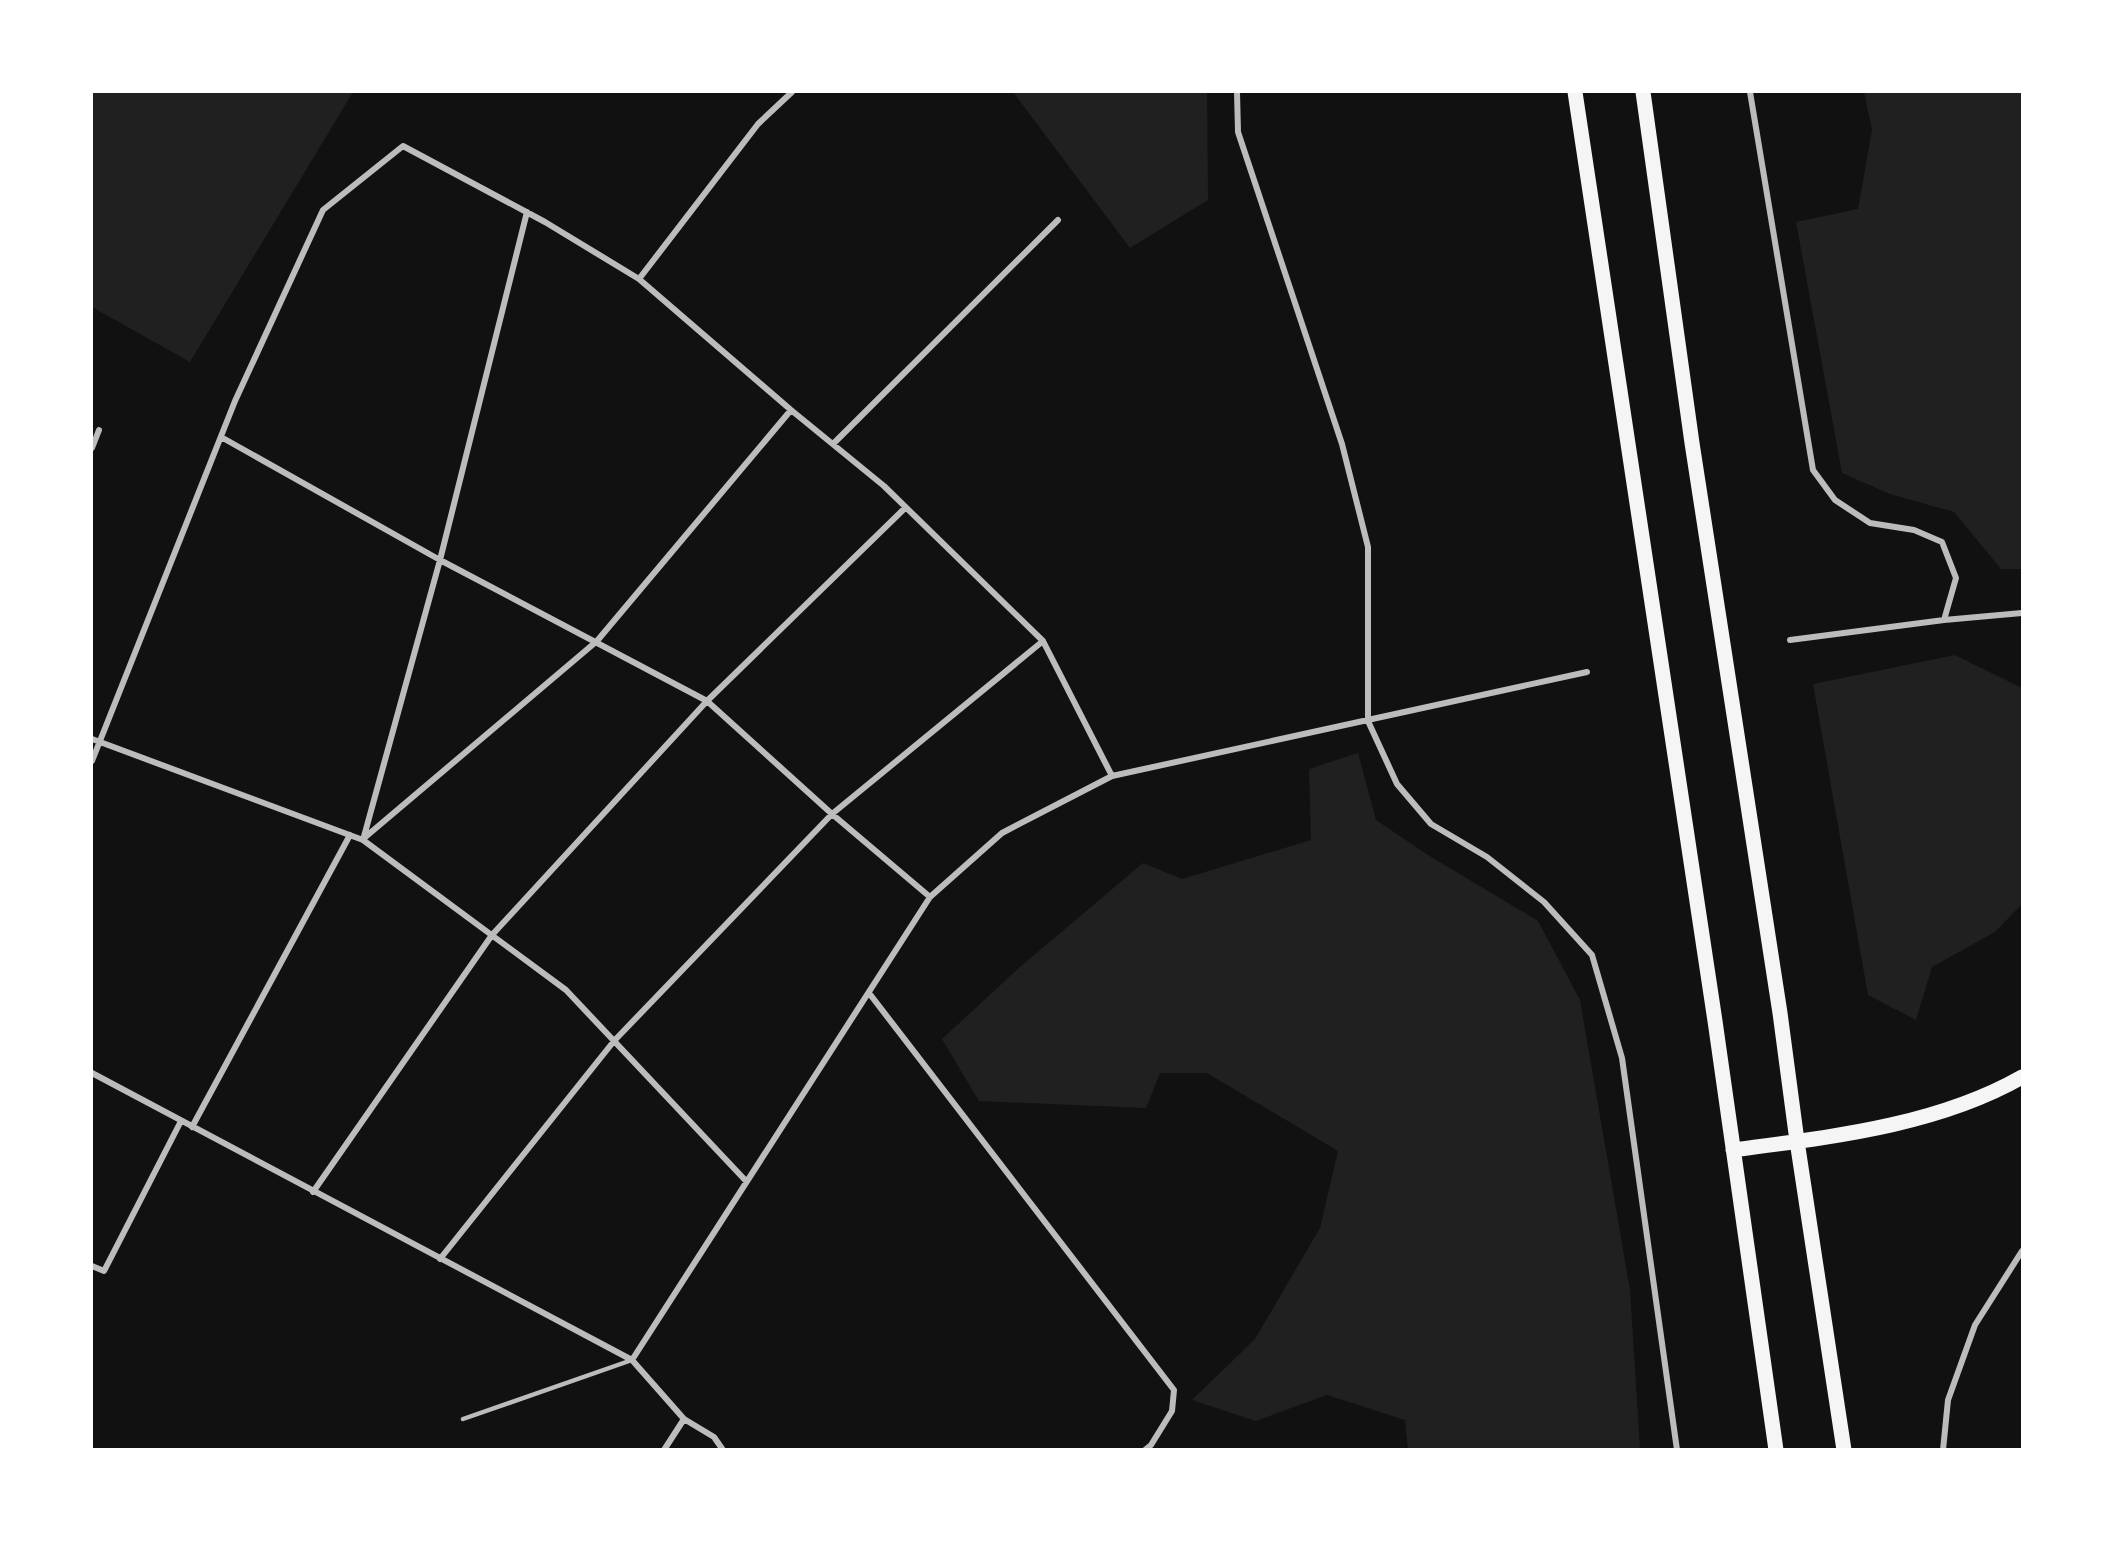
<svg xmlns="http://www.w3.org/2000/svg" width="2114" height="1541" viewBox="0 0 2114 1541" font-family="'Open Sans',sans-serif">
<rect width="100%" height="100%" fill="#111"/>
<path fill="#202020" d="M92,92H353L190,362L92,307Z
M1013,92H1207L1208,200L1130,248Z
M1864,92H2022V569H2001L1954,512L1890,494L1842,473L1796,222L1858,209L1872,130Z
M1955,655L2022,688V904L1995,932L1932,967L1916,1020L1868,995L1813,684Z
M1358,753L1376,820L1428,855L1538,921L1580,1000L1630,1290L1640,1449H1408L1405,1420L1327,1395L1256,1421L1192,1400L1255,1339L1320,1228L1338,1151L1207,1073H1160L1146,1108L979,1101L942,1039L1020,967L1143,863L1182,879L1311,840L1309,769Z"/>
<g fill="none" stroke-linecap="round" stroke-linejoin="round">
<path stroke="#bcbcbc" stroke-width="4.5" d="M463,1419L632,1360"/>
<path stroke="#bcbcbc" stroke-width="6" d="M1237,92L1238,132L1342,444L1368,547V721L1397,784L1431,824L1487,857L1544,902L1592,955L1622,1058L1677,1450
M1750,92L1813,470L1835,500L1870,523L1914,530L1942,542L1956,578L1944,620
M639,279L758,124L792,92
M221,437L440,560L707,701L832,814L930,897
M833,444L1058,220
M92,448L99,430
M1790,640L1944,620L2022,613
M92,739L363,840L566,990L746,1181
M92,761L235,401L323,210L403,146L545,222L639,279L791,410L884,486L1043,641L1112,776
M363,839L597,641L791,410
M363,840L440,560L527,212
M869,993L1174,1390L1172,1411L1151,1445L1145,1450
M92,1073L632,1360L930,897L1002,833L1112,776L1587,672
M192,1127L350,835
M313,1192L492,935L707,701L905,508
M440,1259L614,1041L832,814L1043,641
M92,1266L104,1271L181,1121
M632,1360L684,1419L664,1450
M684,1419L714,1437L723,1450
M1943,1450L1948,1400L1975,1325L2022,1251"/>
<path stroke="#f5f5f5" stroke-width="15" d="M1575,92L1715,1021L1776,1450
M1643,92L1692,443L1780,1013L1797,1141L1844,1450
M1733,1150C1830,1137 1936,1126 2022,1077"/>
</g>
<rect width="2114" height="1541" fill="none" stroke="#ffffff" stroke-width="186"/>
</svg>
